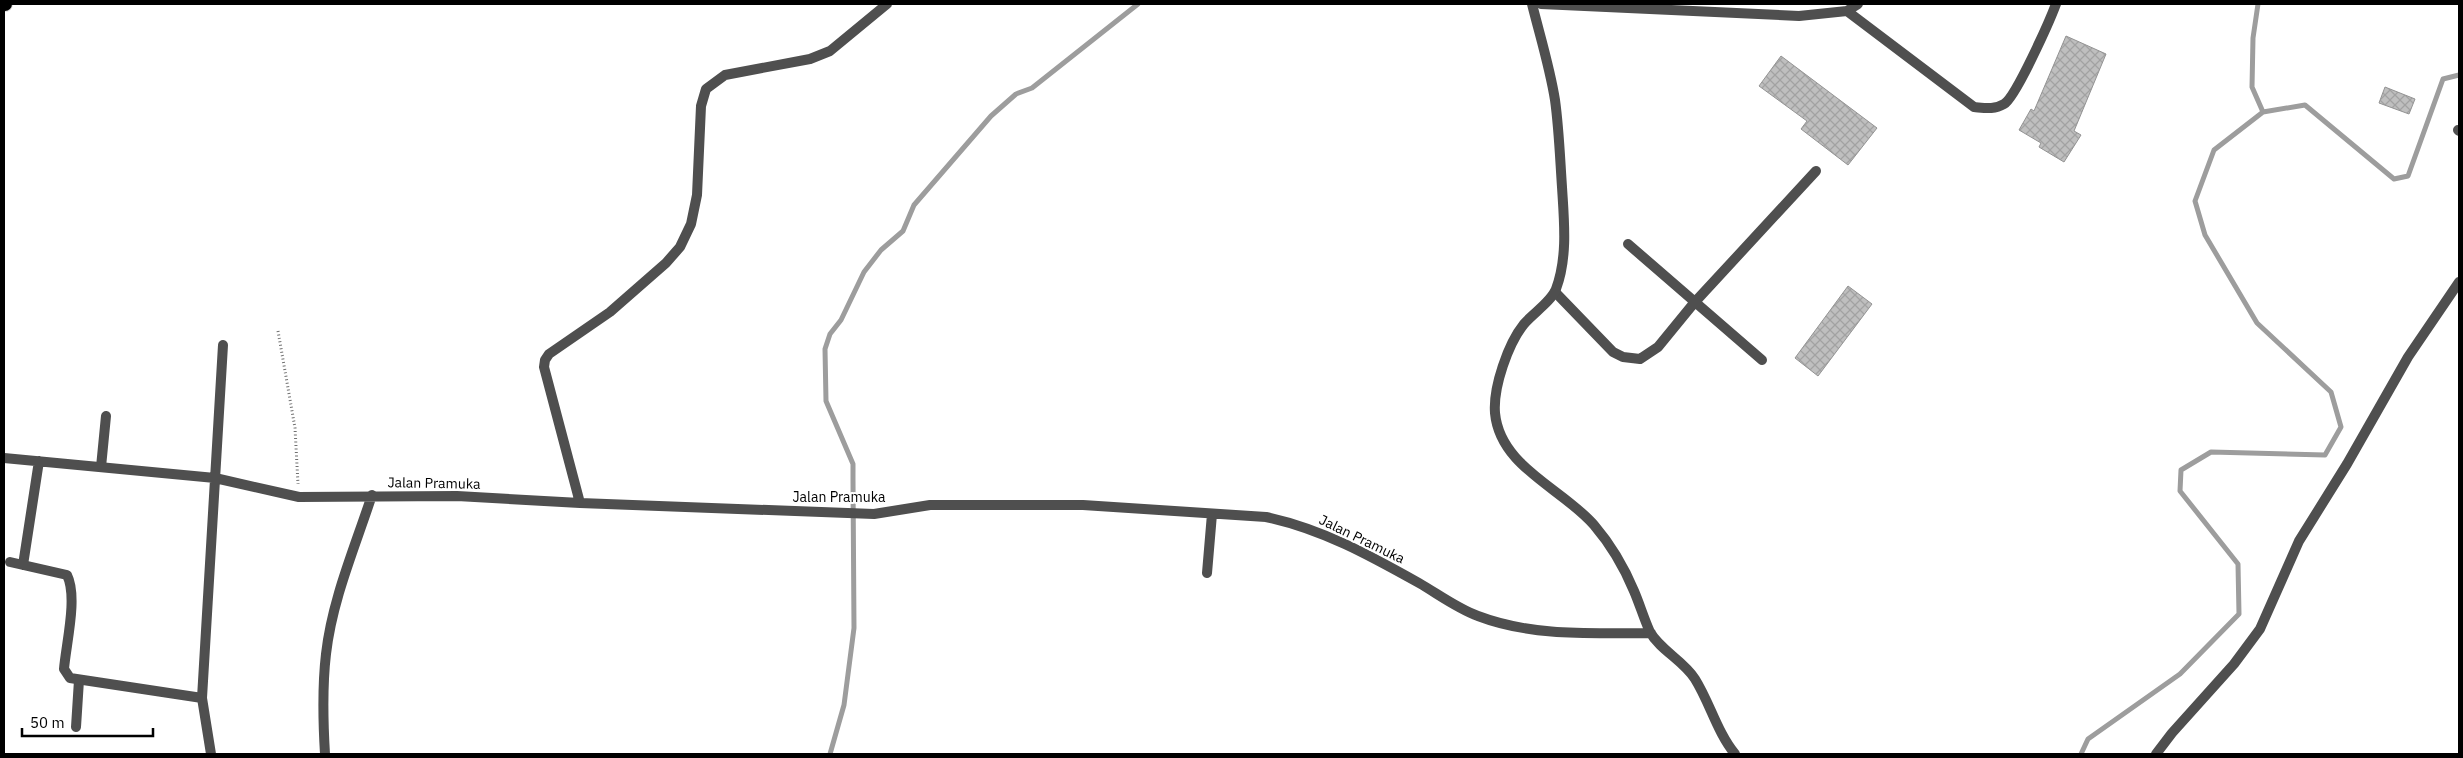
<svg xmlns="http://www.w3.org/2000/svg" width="2463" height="758" viewBox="0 0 2463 758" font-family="'IBM Plex Sans',sans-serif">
<defs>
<pattern id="building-cross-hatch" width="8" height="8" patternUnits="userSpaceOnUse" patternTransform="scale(1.25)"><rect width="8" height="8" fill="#bfbfbf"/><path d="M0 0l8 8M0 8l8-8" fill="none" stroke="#a2a2a2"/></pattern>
</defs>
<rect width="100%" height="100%" fill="#fff"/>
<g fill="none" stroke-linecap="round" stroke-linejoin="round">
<path stroke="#9d9d9d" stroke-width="5" d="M2258,4L2253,38L2252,87L2263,112
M830,754L844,705L854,628L853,480V464L826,401L825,349L830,334L841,320L864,272L881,250L903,231L914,205L991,116L1016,94L1032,88L1138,4
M2081,754L2088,739L2180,674L2239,614L2238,564L2180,491L2181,470L2211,452L2325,455L2341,427L2331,392L2257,323L2205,235L2195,201L2214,150L2263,112L2305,105L2394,179L2408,176L2443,79L2459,75"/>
</g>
<path fill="url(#building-cross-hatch)" stroke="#939393" d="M2066,36L2106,54L2074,131L2081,135L2064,162L2039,147L2041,143L2019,130L2031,109L2034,111Z
M1781,56L1877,128L1848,165L1801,129L1807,121L1759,86Z
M2385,87L2415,99L2409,114L2379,103Z
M1848,286L1872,304L1818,376L1795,358Z"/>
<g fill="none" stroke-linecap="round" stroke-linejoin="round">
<g stroke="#dbdbdb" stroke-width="16">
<path id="trunk" d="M4,4H5"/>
</g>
<path stroke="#717171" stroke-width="3" stroke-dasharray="1 2.5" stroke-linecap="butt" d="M278,331L295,428L298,484"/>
<path stroke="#4f4f4f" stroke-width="10" d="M1541,4L1799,16L1847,11L1858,4
M1847,11L1974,107C1985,108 1994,110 2004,104C2016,97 2050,20 2056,4
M2458,130L2459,131
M1628,244L1762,360
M1555,292L1613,352L1623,357L1640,359L1658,347L1694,303L1816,171
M101,467L106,416
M76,727L79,680"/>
<path stroke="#4f4f4f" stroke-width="10" d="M1532,4C1540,36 1550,68 1555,100C1559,129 1560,158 1562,187C1564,220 1568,257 1556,289C1551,302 1533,313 1524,324C1508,344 1493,387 1495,413C1500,467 1562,488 1594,525C1612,546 1624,567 1634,591C1640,605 1644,619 1650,632C1660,650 1684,661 1695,679C1710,703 1717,732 1735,754
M4,458L215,478L299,497L457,496L580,503L874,514L930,505H1083L1266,517C1322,529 1369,555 1419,583C1438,594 1458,609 1478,616C1533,637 1593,633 1651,633
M580,503L544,367L545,360L549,354L610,312L666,263L680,247L691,224L697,195L701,106L706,89L725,75L810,59L830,51L887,4
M10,562L67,575C78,597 66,644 64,669L70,678L202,698
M23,565L39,461
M1207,573L1212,514
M211,754L202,698L223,345
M325,754C323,721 322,688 326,654C332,600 355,547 372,495
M2156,754L2172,733L2234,664L2260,629L2299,541L2347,464L2408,357L2459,282"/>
<use href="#trunk" stroke="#000" stroke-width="14"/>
</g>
<g text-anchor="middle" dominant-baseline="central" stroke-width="4" stroke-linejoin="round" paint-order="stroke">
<g font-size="14" fill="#000" stroke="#fff">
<text transform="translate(434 483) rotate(1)">Jalan Pramuka</text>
<text x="839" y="497">Jalan Pramuka</text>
<text transform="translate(1362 539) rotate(26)">Jalan Pramuka</text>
</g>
</g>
<rect width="2463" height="758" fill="none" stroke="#000000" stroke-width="10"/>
<path d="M22 728v8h131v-8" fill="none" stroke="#000000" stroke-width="2.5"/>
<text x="30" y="728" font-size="15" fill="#000000" stroke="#ffffff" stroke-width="4" paint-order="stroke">50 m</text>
</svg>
